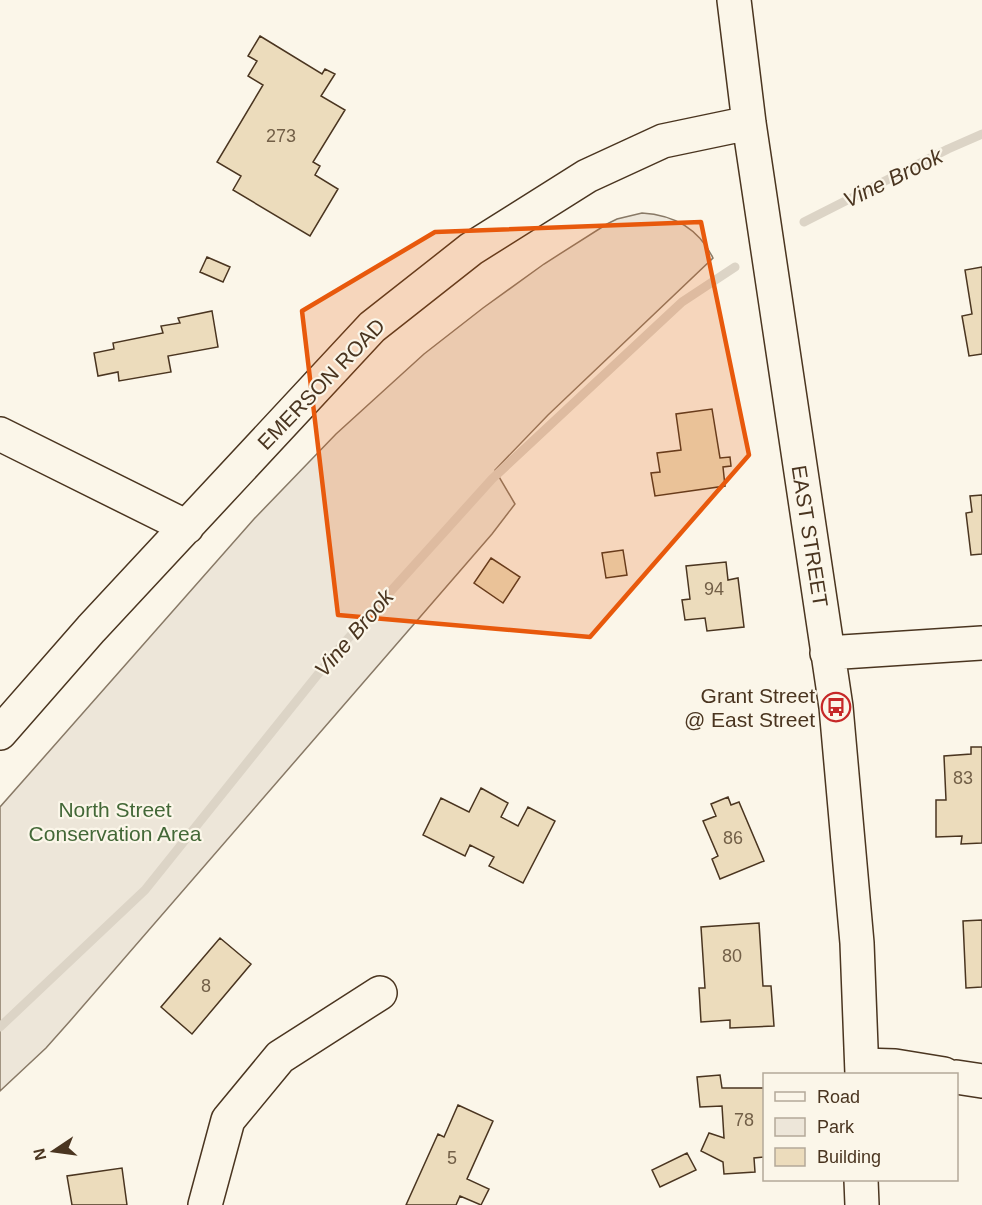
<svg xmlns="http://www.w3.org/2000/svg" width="982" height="1205" viewBox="0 0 982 1205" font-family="Helvetica,sans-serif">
<rect width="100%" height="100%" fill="#fbf6e9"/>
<path fill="#ede6d9" stroke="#887966" stroke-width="1.5" d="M642,213C674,215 699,229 713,258L548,415L495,470L515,504L492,534L70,1021L46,1048L0,1091V807L254,519L336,434L424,354L483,308L544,264L607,224L617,219Z"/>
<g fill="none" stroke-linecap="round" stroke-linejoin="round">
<path stroke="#dcd4c6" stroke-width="9" d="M804,222L948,149L982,134
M0,1027L145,890L335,653L492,479L682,302L735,267"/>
</g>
<path fill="#ecdcbc" stroke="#4a3520" stroke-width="1.5" d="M260,36L322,74L325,69L335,74L321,96L345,110L313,162L320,166L315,175L338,189L310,236L233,190L241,176L217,162L263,85L248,76L257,61L248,56Z
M207,257L230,267L223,282L200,272Z
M982,267V354L969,356L962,316L972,314L965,270Z
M212,311L218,347L168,356L171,372L119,381L118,372L98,376L94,353L114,349L113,343L163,333L161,326L180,323L178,318Z
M712,409L720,458L730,457L731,466L723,467L725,486L655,496L651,473L660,472L657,453L681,450L676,414Z
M982,495V554L971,555L966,513L972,512L970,496Z
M623,550L627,575L606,578L602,553Z
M491,558L520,577L503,603L474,583Z
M726,562L728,580L738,578L744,627L707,631L705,618L685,620L682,600L690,599L686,566Z
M971,747H982V843L961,844L962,836L936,837V800H946L944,756L971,754Z
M481,788L508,803L501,817L518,826L528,807L555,821L523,883L489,866L494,857L470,845L465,856L423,835L441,798L469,812Z
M728,797L731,805L739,802L764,861L720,879L712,859L718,856L703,821L716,816L711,804Z
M982,920V987L966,988L963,921Z
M759,923L763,986H771L774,1026L730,1028V1020L701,1022L699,988H705L701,927Z
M220,938L251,964L192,1034L161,1007Z
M720,1075L722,1088H764V1157L754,1158L755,1172L724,1174L723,1162L701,1151L709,1133L724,1138L722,1106L700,1107L697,1077Z
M458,1105L493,1121L467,1179L489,1189L481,1205L460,1196L456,1205H406L438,1134L444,1137Z
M687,1153L696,1170L660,1187L652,1170Z
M122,1168L127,1205H72L67,1176Z"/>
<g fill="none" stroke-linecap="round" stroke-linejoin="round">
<g stroke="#4a3520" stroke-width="36">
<path id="minor" d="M734,0L749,123L836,707L857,943L862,1074
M0,434L187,527
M827,653L982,643
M0,733L91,629L372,327L471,249L587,176L663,141L749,123
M862,1065L895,1066L944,1074
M956,1077L982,1081
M861,1180L862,1205
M205,1205L228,1120L280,1057L380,993"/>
</g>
<use href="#minor" stroke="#fbf6e9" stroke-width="33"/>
</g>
<path fill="#e8590c" fill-opacity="0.2" stroke="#e8590c" stroke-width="4.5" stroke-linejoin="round" d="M701,222L749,455L590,637L338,615L302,311L435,232Z"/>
<defs>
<g id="bus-ring" transform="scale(1.5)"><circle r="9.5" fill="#fbf6e9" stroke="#c62828" stroke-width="1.5"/><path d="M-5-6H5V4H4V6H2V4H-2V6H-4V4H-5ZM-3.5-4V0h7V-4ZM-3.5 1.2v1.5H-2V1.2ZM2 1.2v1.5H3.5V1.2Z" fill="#c62828"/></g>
</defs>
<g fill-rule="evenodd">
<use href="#bus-ring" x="836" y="707"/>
</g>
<g text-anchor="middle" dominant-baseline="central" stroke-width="4.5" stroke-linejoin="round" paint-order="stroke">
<g font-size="18" fill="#725f47">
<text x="281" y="136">273</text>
<text x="714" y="589">94</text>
<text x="963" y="778">83</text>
<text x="733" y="838">86</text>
<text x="732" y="956">80</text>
<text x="206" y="986">8</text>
<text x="744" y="1120">78</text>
<text x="452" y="1158">5</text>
</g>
<g font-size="21" fill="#4a3520" stroke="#fbf6e9">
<text transform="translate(321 384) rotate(-46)">EMERSON ROAD</text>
<text transform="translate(810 536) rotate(81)">EAST STREET</text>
</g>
<g font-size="21" fill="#4a3520" stroke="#fbf6e9" text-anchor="end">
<text x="815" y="695">Grant Street<tspan x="815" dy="24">@ East Street</tspan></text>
</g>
<g font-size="21" fill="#436837" stroke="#fbf6e9">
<text x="115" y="809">North Street<tspan x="115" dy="24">Conservation Area</tspan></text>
</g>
<g font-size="22" font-style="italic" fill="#4a3520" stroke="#fbf6e9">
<text transform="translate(893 178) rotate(-26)">Vine Brook</text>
<text transform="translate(354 633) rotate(-49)">Vine Brook</text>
</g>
</g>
<rect x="763" y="1073" width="195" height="108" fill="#fbf6e9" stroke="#b4a999" stroke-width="1.5"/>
<rect x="775" y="1092" width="30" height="9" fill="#fbf6e9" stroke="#b4a999" stroke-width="1.5"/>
<text x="817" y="1103" font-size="18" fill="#4a3520">Road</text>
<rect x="775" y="1118" width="30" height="18" fill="#ede6d9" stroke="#b4a999" stroke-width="1.5"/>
<text x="817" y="1133" font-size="18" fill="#4a3520">Park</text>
<rect x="775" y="1148" width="30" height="18" fill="#ecdcbc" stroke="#b4a999" stroke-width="1.5"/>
<text x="817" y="1163" font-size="18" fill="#4a3520">Building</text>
<g transform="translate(54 1151) rotate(257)" stroke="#fbf6e9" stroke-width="4.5" paint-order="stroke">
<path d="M0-4.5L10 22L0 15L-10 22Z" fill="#4a3520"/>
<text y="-9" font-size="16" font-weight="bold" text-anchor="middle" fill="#4a3520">N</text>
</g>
</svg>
